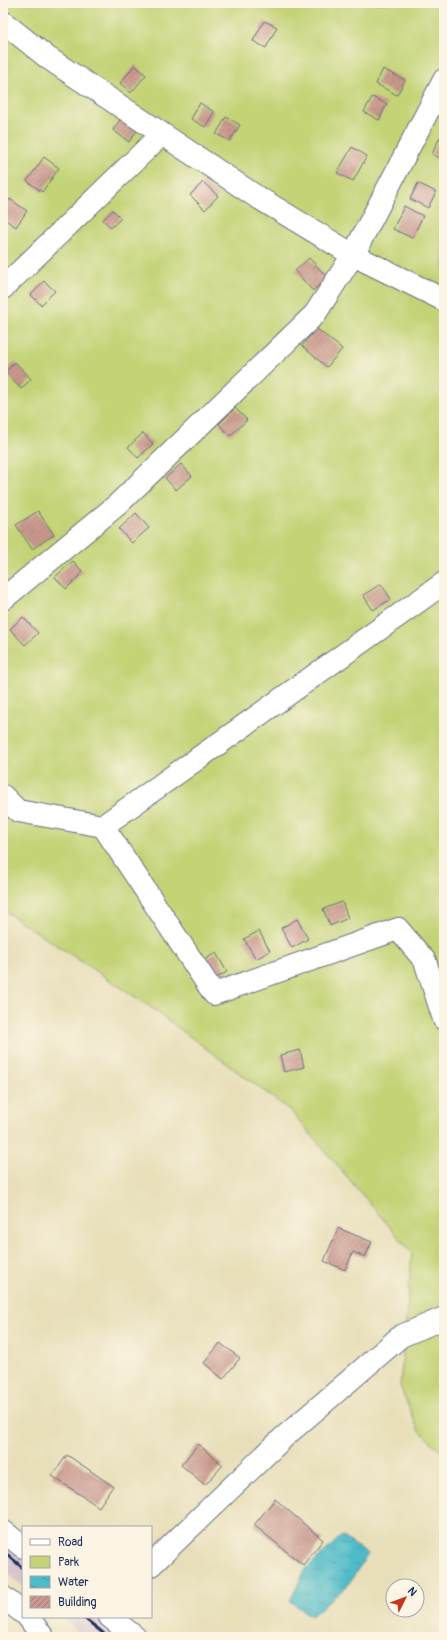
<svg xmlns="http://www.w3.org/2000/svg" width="447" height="1640" viewBox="0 0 447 1640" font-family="Pangolin,sans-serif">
<defs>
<pattern id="water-ripples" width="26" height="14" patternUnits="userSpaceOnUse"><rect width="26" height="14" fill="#4ebcc8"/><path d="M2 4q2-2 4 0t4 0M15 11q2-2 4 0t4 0" fill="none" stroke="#4099a6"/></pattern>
<pattern id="building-hatch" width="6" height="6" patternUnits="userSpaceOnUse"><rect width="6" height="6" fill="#ca988c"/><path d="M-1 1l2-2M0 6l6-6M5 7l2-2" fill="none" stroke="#a37c76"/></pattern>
</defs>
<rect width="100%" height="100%" fill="#fcf5e5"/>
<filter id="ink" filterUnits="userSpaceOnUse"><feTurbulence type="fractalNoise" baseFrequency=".025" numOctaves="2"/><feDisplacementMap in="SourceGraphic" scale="8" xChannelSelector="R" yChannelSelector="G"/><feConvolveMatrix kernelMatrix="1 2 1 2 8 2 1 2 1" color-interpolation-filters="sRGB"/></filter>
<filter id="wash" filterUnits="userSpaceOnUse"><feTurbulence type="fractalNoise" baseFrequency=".012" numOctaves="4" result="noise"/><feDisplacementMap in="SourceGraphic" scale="16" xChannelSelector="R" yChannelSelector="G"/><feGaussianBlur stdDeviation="0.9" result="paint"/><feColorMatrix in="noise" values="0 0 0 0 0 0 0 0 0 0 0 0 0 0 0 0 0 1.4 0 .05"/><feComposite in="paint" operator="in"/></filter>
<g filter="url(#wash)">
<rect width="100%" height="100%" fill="#e8dfba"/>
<path fill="#d1bdcb" d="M3,1536L23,1553V1586L3,1570Z
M61,1617H100L126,1637H85Z"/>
<path fill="#c3d376" stroke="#6f816a" d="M3,3H444V1455L418,1429L400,1386L412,1253L291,1111L146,1004L3,910Z"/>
<path fill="url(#water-ripples)" stroke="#347693" d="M342,1536L368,1554L347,1586L311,1616L290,1601L305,1570Z"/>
<g id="blocks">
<path fill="url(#building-hatch)" d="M264,21L277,27L266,48L253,41Z
M135,65L146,75L131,93L120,83Z
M383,69L405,80L397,95L376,84Z
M372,97L387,104L379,120L364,112Z
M200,103L214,112L205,127L191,119Z
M124,114L140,126L129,142L113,130Z
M226,117L240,125L230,141L216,134Z
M440,137L444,139V160L432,154Z
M352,147L367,156L353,181L337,173Z
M44,157L59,168L42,192L27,181Z
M203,182L218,196L205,210L190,195Z
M418,183L436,192L428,208L410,199Z
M10,199L27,211L16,227L3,218V208Z
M404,206L423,216L412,238L393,229Z
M113,210L121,218L111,228L103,220Z
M309,258L327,277L313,291L295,271Z
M44,281L55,291L41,305L31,295Z
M316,328L342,349L327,367L302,346Z
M15,362L31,379L21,389L5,372Z
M235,408L247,420L230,436L219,424Z
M143,433L153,444L138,458L128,447Z
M181,464L192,476L176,490L165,478Z
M38,511L54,535L32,549L16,525Z
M136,513L149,528L132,543L119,529Z
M73,561L83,572L66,589L55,577Z
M381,584L391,599L373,610L363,595Z
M23,617L38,633L25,645L10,629Z
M342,902L348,918L330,926L323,909Z
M297,919L308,939L292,948L281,928Z
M259,931L270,951L256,959L244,939Z
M216,953L227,972L211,981L200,962Z
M300,1050L304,1067L284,1072L280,1055Z
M338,1228L372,1242L365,1257L353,1252L345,1270L324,1261Z
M220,1343L240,1358L223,1379L204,1363Z
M444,1346V1359L439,1349Z
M198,1444L223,1465L205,1485L181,1465Z
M67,1455L113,1486L99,1507L52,1476Z
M275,1499L323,1540L303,1565L254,1525Z"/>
</g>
</g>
<g filter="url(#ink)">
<use href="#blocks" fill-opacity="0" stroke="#636d7e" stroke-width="1"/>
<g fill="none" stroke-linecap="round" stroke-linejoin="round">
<g stroke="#636d7e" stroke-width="24">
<path id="minor" d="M3,22L48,58L254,195L353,255L444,300
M3,288L162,134
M3,599L117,505L315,314L353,255L444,80
M3,796L18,811L103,826L444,583
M103,826L214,994L398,929L425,961L444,1019
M3,1531L23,1547
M151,1565L284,1437L401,1336L444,1318
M3,1597L23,1613
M28,1617L43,1637
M110,1617L135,1637"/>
</g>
<use href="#minor" stroke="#fff" stroke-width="22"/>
<path stroke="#1b2f5e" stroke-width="3" d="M3,1551L23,1568
M83,1617L108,1637"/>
</g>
</g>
<rect width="447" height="1640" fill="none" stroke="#fcf5e5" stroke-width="16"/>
<rect x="22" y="1526" width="130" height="92" fill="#fcf5e5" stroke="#a2a6af"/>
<rect x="30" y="1539" width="20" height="6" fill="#ffffff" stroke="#a2a6af"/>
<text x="58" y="1546" font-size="12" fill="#1b2f5e">Road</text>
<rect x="30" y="1556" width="20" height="12" fill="#c3d376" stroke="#a2a6af"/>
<text x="58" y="1566" font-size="12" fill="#1b2f5e">Park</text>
<rect x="30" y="1576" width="20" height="12" fill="url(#water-ripples)" stroke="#a2a6af"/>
<text x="58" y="1586" font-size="12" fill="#1b2f5e">Water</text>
<rect x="30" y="1596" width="20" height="12" fill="url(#building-hatch)" stroke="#a2a6af"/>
<text x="58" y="1606" font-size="12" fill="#1b2f5e">Building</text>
<g transform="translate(405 1598) rotate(48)"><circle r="19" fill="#fcf5e5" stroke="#a2a6af"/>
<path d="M0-3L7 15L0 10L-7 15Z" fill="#c8321e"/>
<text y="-6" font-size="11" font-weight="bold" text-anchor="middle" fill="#1b2f5e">N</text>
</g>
</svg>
